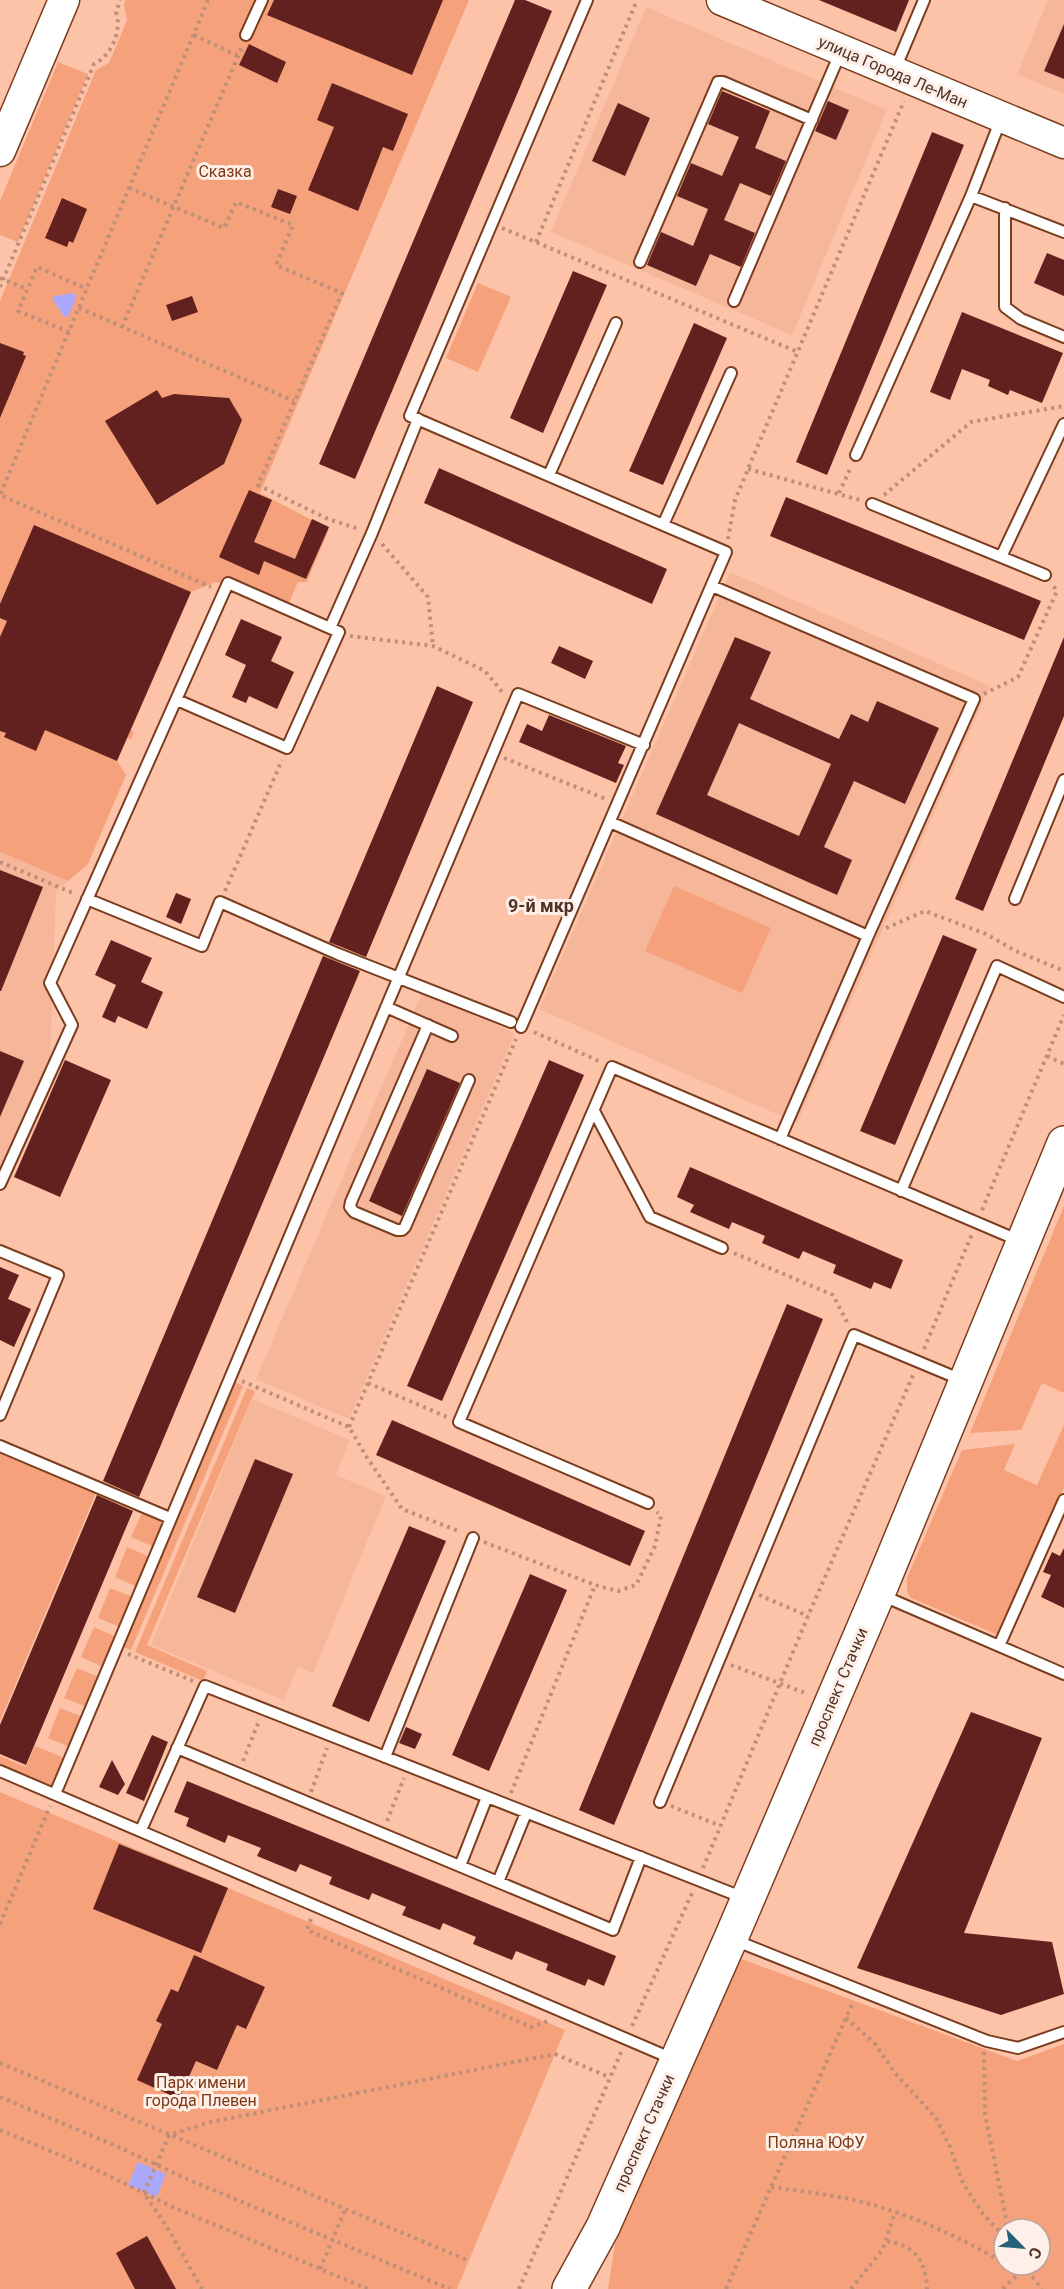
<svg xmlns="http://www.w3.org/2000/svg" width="1064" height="2289" viewBox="0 0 1064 2289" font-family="Roboto,sans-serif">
<rect width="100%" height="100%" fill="#fdc3a8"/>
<path fill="#f5b699" d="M1048,0H1064V94L1017,74Z
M646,7L887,110L792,335L551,232Z
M730,572L990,686L797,1123L539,1009Z
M0,852L68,881L56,891L50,1063L0,1180Z
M422,993L515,1033L349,1419L256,1379Z
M252,1399L350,1440L336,1475L386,1496L313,1673L298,1667L284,1700L151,1645Z"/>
<path fill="#f5a27c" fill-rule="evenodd" d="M125,0H469L260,493L329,529L307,582H298L286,610L216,582L191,592L131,730L134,732L131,739L127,738L117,761L126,775L88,864L68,881L0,852V301L96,70L109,63L127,20L124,5Z
M58,62L88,74L18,242L0,235V201Z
M478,283L511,297L478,372L446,358Z
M674,886L771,928L742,993L645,951Z
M1064,1206V1393L1042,1383L1021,1430L970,1433Z
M233,1381L243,1386L131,1650L121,1646Z
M247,1388L255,1391L147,1645L207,1671L203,1681L135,1652Z
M1064,1425V1488L998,1635L911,1598L907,1592V1578L962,1450L1015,1444L1004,1470L1037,1485Z
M0,1453L96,1493L0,1721Z
M142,1513L164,1523L154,1547L131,1537Z
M127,1547L150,1557L137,1587L115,1577Z
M110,1588L133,1597L120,1627L98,1618Z
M94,1627L116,1637L103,1667L81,1657Z
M77,1668L99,1677L87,1707L64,1698Z
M60,1708L83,1717L70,1747L48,1738Z
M35,1746L65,1758L53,1786L0,1764V1756L26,1767Z
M0,1792L565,2030L457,2289H0Z
M736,1957L1017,2061L1064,2044V2289H608L615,2244ZM1004,2229H1040V2265H1004Z"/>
<path fill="#aba7fb" d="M74,293L76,298L69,315L64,317L52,298L55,296Z
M138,2162L166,2174L157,2197L128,2185Z"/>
<path fill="#62211f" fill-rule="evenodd" d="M274,0H443L412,75L267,15Z
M515,0H525L552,11L355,479L319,464Z
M819,0H909L896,32Z
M1064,24V79L1044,71Z
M249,44L286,62L277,83L239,65Z
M332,83L408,114L393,151L383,147L358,211L308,190L334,127L317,120Z
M722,91L770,111L755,148L786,161L771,196L740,183L724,220L755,233L741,267L710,254L696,286L647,265L661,232L693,246L708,209L677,196L691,163L722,176L739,137L708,124Z
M828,101L849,110L836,140L815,131Z
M618,103L650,118L625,176L592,161Z
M932,132L964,145L827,475L796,462Z
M278,189L297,196L290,214L271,207Z
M62,198L87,209L73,243L69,241L67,247L45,238Z
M1047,253L1064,260V296L1034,283Z
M573,271L607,285L543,433L510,418Z
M192,296L198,312L172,321L166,305Z
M962,312L1063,353L1042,403L1010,390L1008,395L988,386L990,380L962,369L950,400L930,392Z
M694,323L727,338L663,485L629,471Z
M0,343L24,352L23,355L26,356L0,418Z
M157,390L162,398L174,394L229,398L242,420L224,464L157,505L105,421Z
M439,468L667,569L652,604L424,503Z
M249,490L272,500L254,542L295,559L312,519L329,527L306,579L264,561L259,575L219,557Z
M786,497L1041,601L1024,640L770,536Z
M34,525L191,592L117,761L45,730L36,751L4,737L6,733L0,731V637L7,621L0,618V604Z
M241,619L282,637L271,661L294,672L277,709L249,696L246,703L232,697L246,665L225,655Z
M735,637L771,652L750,699L839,739L851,714L868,722L877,701L939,728L905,804L854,781L824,847L852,860L837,895L656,814ZM739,723L831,764L799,836L707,795Z
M1064,637V716L983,911L955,899Z
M559,646L593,661L585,679L551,663Z
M437,686L473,702L366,957L329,942Z
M549,715L626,746L618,763L624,765L616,783L519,742L527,724L542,731Z
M0,870L43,887L1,991H0Z
M176,893L191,899L181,924L166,917Z
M943,935L977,949L895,1145L860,1131Z
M111,940L152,958L141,982L163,992L147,1029L118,1016L115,1023L102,1017L116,985L95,975Z
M323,956L360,971L139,1497L103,1481Z
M0,1051L24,1061L0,1117Z
M65,1060L111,1080L60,1197L14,1177Z
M549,1060L584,1075L442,1401L407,1386Z
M427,1069L460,1083L402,1216L369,1201Z
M690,1167L903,1260L891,1289L874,1282L871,1289L833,1273L836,1265L803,1251L799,1259L762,1243L765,1236L732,1222L729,1229L690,1212L694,1205L677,1197Z
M0,1267L19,1275L8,1299L31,1309L14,1347L0,1340Z
M787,1304L823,1319L614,1825L579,1810Z
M392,1420L645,1531L630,1566L376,1455Z
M255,1459L293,1474L235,1613L197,1597Z
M97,1495L133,1511L26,1765L0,1754V1725Z
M409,1526L446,1541L369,1722L332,1706Z
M1064,1548V1608L1041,1597L1051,1575L1043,1572L1052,1552L1060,1556Z
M530,1574L567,1590L489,1771L452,1755Z
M971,1712L1042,1738L964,1933L1052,1942L1064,1994L1001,2015L857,1968Z
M406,1727L422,1734L415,1749L399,1743Z
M152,1735L168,1742L144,1801L126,1793Z
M112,1760L125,1784L118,1795L99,1787Z
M187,1781L616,1956L604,1986L588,1979L585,1986L546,1970L548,1964L516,1951L512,1960L473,1944L476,1937L443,1923L440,1930L402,1915L406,1907L372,1893L369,1900L329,1884L332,1877L300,1864L296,1872L257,1856L261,1848L228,1835L225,1843L186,1826L189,1818L174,1812Z
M119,1844L228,1888L201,1953L93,1909Z
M194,1955L265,1987L246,2029L237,2025L217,2070L196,2061L179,2099L137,2080L162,2024L156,2021L171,1989L178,1992Z
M147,2236L176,2289H135L116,2253Z"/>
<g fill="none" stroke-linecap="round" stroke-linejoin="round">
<g stroke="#7a3d1e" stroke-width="14">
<path id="lane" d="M246,35L262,0
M895,69L924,0
M971,196L1064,232
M1005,208V307L1021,319L1064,337
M640,262L718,82H723L812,120
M734,301L841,51
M856,455L971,196L1001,119
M549,475L616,323
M872,504L1045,575
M663,525L731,373
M1001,557L1064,424
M712,586L974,699L868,936
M330,628L372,533L418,419
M610,822L868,936L780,1139
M87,899L202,946L220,902L338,954L511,1022
M1015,899L1064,780
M386,1007L452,1036
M428,1025L351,1202L350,1207L354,1212L397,1230H402L405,1227L469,1080
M521,1027L726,552L410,416L587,0
M594,1111L650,1217L722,1248
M0,1184L72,1025L50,983L228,583L339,632L287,748L177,700
M901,1191L997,966L1064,997
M0,1251L58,1275L0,1415
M0,1446L170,1518
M648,1503L459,1422L612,1067L1020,1241
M881,1595L1064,1674
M999,1646L1064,1500
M177,1748L613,1930L641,1857
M385,1757L473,1538
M0,1771L673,2059
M55,1794L518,694L644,745
M660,1802L854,1335L962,1380
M141,1830L205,1686L744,1898
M460,1866L487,1797
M498,1882L526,1813
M734,1940L987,2041L1018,2048L1064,2032"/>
</g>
<g stroke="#7a3d1e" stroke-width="33">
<path id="secondary" d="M722,0L1064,143
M0,151L64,0"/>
</g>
<g stroke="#7a3d1e" stroke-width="36">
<path id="primary" d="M569,2289L603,2227L731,1938L878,1594L1064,1143"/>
</g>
<path stroke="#bd8e78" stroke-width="4" stroke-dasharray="3 4.5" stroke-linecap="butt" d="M208,0L0,495L211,587
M194,35L238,56
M129,188L224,228L236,202L293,225L276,265L342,293L258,485L328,519L359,529
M502,228L798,352
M536,242L637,0
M0,278L27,289
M0,287L94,64C112,55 122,31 116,12L120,0
M79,308L294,401
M122,327L242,47
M69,332L18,311L37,267L87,289
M748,469L860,500
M839,493L851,467
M884,495L971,422L1064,406
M728,539L735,500L748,469L904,101
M382,544L428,597L433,646
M350,636L433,646L485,671L503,693
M984,694L1018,677L1057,591L1053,585
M504,758L606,799
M0,862L75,894
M225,891L282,760
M886,928L925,911L986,934L1016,951L1064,971
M534,1032L601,1062
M1047,1056L1064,1064
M982,1210L1064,1015
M734,1253L833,1295L848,1324
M924,1349L972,1234
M242,1381L349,1427L366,1456L402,1509L461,1532
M368,1383L447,1417
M349,1427L516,1039
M484,1542L595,1585
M759,1595L808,1616
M128,1654L193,1681
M731,1665L808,1694
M243,1761L259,1721
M311,1792L327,1748
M511,1793L595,1585L618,1591L636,1585L655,1546L661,1516L657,1512
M671,1806L721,1826
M387,1821L404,1778
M703,1868L808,1616L913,1375
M311,1919L307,1930L531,2027L548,2021
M0,1924L50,1806
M846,2018L876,2045L895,2073L936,2118L950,2147L963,2183L983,2214L1004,2236
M632,2026L693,1891
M984,2052L985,2114L1008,2229
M0,2063L469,2261
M0,2097L114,2145L187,2179L450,2289
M0,2130L103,2173L175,2208L368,2289
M771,2187C799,2191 827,2194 854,2200C906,2212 958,2236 1004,2263
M887,2241C915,2246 926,2260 927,2289
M1008,2265L1018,2274
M1023,2265L1042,2289
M320,2269L345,2210
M202,2289L167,2227L144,2193L169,2135L211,2122L555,2054L609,2077
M519,2289L622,2050
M726,2289L853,2002
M851,2289L883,2249L895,2212
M1003,2289L1018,2274L1028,2273"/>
<use href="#lane" stroke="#fff" stroke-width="10"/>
<use href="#secondary" stroke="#fff" stroke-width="30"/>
<use href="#primary" stroke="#fff" stroke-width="33"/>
</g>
<g text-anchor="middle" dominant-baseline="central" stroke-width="6" stroke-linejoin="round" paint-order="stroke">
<g font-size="16" fill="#503326" stroke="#feefe8">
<text transform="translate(893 72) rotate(23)">улица Города Ле-Ман</text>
<text transform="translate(838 1687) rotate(-67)">проспект Стачки</text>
<text transform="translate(644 2133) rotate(-66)">проспект Стачки</text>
</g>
<g font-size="16" fill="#7e3914" stroke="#feefe8">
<text x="225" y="171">Сказка</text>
<text x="201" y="2082">Парк имени<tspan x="201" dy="18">города Плевен</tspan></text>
<text x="816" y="2142">Поляна ЮФУ</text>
</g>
<g font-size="18" font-weight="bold" fill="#503326" stroke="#feefe8">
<text x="541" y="905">9-й мкр</text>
</g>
</g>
<g transform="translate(1022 2247) rotate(115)"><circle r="28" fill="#feefe8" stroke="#b8a49a" stroke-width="1.5"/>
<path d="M0-4.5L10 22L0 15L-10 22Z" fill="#25637a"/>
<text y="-9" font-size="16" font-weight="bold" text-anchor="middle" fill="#503326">С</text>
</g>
</svg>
